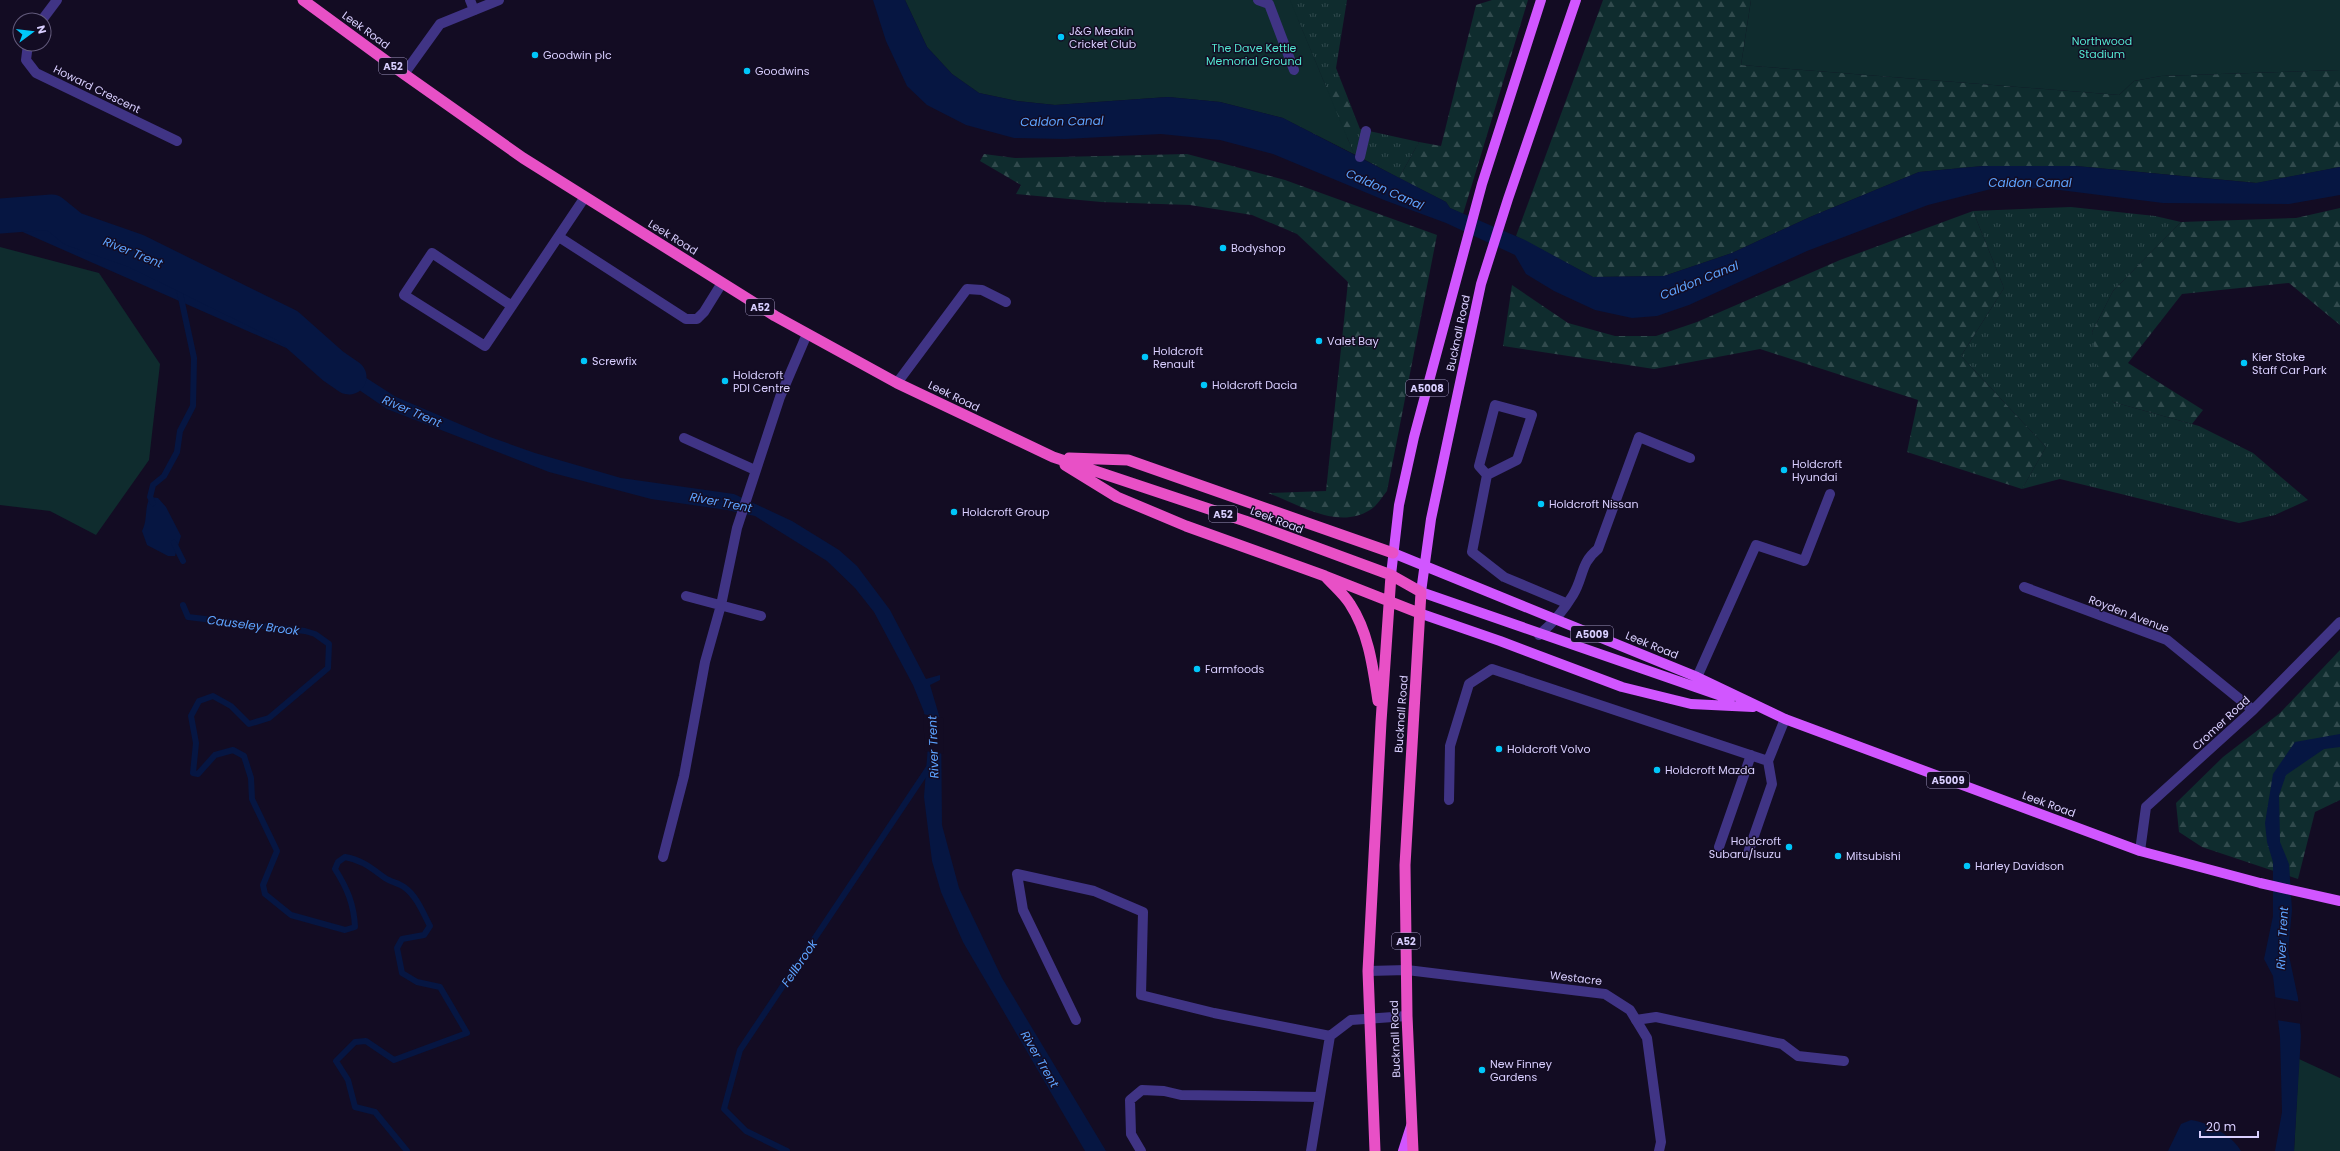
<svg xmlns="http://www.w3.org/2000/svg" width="2340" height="1151" viewBox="0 0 2340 1151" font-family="Poppins,sans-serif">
<defs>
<pattern id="grass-tufts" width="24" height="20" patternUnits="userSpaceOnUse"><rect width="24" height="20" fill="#0f2c2e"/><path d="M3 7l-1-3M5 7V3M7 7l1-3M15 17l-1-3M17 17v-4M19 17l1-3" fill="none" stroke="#314a4d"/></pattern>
<pattern id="forest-firs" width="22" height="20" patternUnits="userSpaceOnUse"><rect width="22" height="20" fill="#0f2c2e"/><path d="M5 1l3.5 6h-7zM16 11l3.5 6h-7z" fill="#314a4d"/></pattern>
</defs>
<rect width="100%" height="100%" fill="#130c23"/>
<path fill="url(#grass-tufts)" d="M1270,0H1347L1336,68L1360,129L1419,142L1399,178L1354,154L1298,20Z
M2071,207L2155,216L2181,222L2113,291L2092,332L2113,402L2199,426L2253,453L2308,500L2275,515L2239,523L2060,479L2022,489L2046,447L1961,356L2004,288L1973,211Z"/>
<path fill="url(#forest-firs)" d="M1492,0H1528L1463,214L1450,208L1446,202L1399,178L1419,142L1441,146L1476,5Z
M1603,0H1751L1741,65L2119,95L2134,81L2161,76L2340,70V167L2257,183L2076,166H1983L1919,172L1810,217L1732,253L1664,276L1593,277L1516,236Z
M1326,86L1345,92L1358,126L1347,138L1354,154L1283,118Z
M984,154L1015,158L1187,154L1285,180L1437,235L1387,491C1382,497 1377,506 1370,510C1338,530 1300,505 1268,493L1326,491L1348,282L1297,234L1252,215L1190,205L1101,202L1016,194L1021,185L980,161Z
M2340,208V325L2289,283L2182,294L2128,363L2203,410L2192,424L2113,402L2099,377L2092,332L2113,291L2181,222L2296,218Z
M1973,211L2004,288L1961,356L2046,447L2022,489L1907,452L1918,400L1760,349L1654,369L1503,346L1512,285L1568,323L1615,336H1656L1697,322L1840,260Z
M2340,650V800L2315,812L2298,879L2202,847L2179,832L2176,803L2223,757L2280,713Z"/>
<path fill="#0f2c2e" d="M905,0H1290L1354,154L1283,118L1220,102L1168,97L1055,105L1017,101L979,93L952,74L927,47Z
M1751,0H2340V70L2161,76L2134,81L2119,95L1741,65Z
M0,247L99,273L160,364L149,460L96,535L50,511L0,505Z
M2299,1059L2340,1078V1151H2294Z"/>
<path fill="#061642" d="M873,0H905L927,47L952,74L979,93L1017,101L1055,105L1168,97L1220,102L1283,118L1446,202L1450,208L1525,240L1593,277L1664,276L1732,253L1810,217L1919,172L1983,166H2076L2256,183L2340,167V195L2289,204L2163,203L2044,188L1991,189L1928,205L1807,251L1689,305L1657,316L1632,318L1595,310L1554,291L1526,274L1515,255L1446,223L1384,200L1273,154L1220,140L1161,134L1065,139L1014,138L966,125L927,105L907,86L886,41Z
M0,209L8,210L332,356L396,397L490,437L535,453L621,478L734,494L792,521L839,550L857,566L890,610L926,679L940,675V680L930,685L941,722L942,825L959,888L1002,978L1106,1151H1085L963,942L941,892L932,861L924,797L928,746L924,712L913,685L874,612L855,588L827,561L755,516L727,510L651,499L549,472L387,409L318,362L0,222Z
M150,497L158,498L166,507L181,536L175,556H168L147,545L142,531C148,519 144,509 150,497Z
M2340,734V747L2324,749L2286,775L2279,795L2280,842L2289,864L2292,910L2288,951L2298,998L2301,1036L2294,1151H2275L2282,1112L2280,1037L2273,976L2264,959L2273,916V862L2267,842L2265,823L2273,774L2295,742Z
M2191,1120C2207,1122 2233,1136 2241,1151H2168L2181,1124Z"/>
<path fill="#130c23" d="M923,714L943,718L944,754L925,751Z
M2274,997L2300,1002L2302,1024L2276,1020Z"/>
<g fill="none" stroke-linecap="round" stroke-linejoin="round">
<path stroke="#061642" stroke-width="6" d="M153,503L150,497L153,485L164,476L177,452L180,431L193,406L194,358L175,270
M174,543L183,561
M183,605L188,617L305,631L315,634L329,644L328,668L269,718L249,724L231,706L213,696L199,701L191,716L196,743L193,773L198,774L215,755L233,750L244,756L251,778L252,799L277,851L263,885L265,894L291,915L345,930L355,927C354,904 347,888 335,869L338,862L345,857C362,860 371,868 385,878C391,882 399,883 404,887C417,896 423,913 430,926L424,935L402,939L397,948L402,973L417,982L440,987L467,1033L394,1060L366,1041L355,1042L336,1061L348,1080L355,1107L375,1112L407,1151
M787,1151L746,1131L724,1109L740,1050L930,766"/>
<path stroke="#061642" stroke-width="35" d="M0,216L52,212L73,229L136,251L288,326L333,366L349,377"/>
<path stroke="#403485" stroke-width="10" d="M470,0L474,10
M1258,0L1269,4L1294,70
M1360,157L1366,131
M559,237L686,319H697L704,312L722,283
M512,306L432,253L404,295L485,346L585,197
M897,383L967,289L982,290L1006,302
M684,438L755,470
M1487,475L1517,460L1532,415L1495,405L1479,466L1487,475L1472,552L1504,577L1566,603
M686,596L761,616
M1539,635C1553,623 1564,610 1573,595C1584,577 1580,563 1598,549L1639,437L1690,458
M1694,684L1756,545L1804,561L1830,494
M1449,800L1450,746L1469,684L1492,669L1768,761L1785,719
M1719,847L1751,755
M1748,853L1772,784L1768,761
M663,857L684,776L705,662L721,605L737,528L780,397L807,334
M1076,1020L1023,910L1017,874L1094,891L1143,912L1141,995L1214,1013L1330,1036L1351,1020L1407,1016
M1636,1020L1656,1017L1782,1044L1798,1056L1844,1061
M1141,1151L1131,1134L1130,1100L1142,1090L1164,1091L1181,1095L1320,1097
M1311,1151L1330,1036"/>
<path stroke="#403485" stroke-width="10" d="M42,20L57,0
M28,44L26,60L36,73L177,141
M404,74L440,24L499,0
M2024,587L2167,640L2253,710
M2140,851L2146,807L2253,710L2340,622
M1368,971L1407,970L1605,994L1630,1010L1647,1038L1661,1142L1659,1151"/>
<path stroke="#d156ff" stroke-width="10" d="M1576,0L1508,199L1481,284L1431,519L1421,592L1730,699
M1393,553L1697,677L1785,719L2140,851L2260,883L2340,901
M1391,575L1399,505L1414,437L1482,184L1541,0
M1419,613L1500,641L1622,687L1691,704L1753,707
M1403,1151L1411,1126"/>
<path stroke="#e850c6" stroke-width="11" d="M303,0L404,74L523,158L775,316L897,383L1053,457L1245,521L1391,575L1421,592L1405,865L1407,1016L1413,1151
M1069,458L1128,460L1393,553
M1065,465L1117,497L1186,526L1325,576L1419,613
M1326,577C1334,586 1344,594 1350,604C1369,633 1373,668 1378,701
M1375,1151L1368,971L1381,722L1391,575"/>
</g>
<g fill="#00c7fa" stroke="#130c23" stroke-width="1.5">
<circle cx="1061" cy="37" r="4"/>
<circle cx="535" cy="55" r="4"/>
<circle cx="747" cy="71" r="4"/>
<circle cx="1223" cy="248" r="4"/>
<circle cx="1319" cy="341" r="4"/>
<circle cx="1145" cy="357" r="4"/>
<circle cx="584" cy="361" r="4"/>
<circle cx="2244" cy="363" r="4"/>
<circle cx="725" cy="381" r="4"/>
<circle cx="1204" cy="385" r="4"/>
<circle cx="1784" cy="470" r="4"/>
<circle cx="1541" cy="504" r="4"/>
<circle cx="954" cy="512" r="4"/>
<circle cx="1197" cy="669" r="4"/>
<circle cx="1499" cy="749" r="4"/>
<circle cx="1657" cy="770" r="4"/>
<circle cx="1789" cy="847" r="4"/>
<circle cx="1838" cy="856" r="4"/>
<circle cx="1967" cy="866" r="4"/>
<circle cx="1482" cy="1070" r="4"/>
</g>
<g text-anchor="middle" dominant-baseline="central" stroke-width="3" stroke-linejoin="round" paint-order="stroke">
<g fill="#130c23" stroke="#9e94bd" stroke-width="1">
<rect x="379" y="58" width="28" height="16" rx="3"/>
<rect x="746" y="299" width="28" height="16" rx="3"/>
<rect x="1406" y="380" width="42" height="16" rx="3"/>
<rect x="1209" y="506" width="28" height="16" rx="3"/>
<rect x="1571" y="626" width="42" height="16" rx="3"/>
<rect x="1927" y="772" width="42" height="16" rx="3"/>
<rect x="1392" y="933" width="28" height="16" rx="3"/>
</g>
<g font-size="10" font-weight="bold" fill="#d9cfff">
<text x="393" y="66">A52</text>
<text x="760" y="307">A52</text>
<text x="1427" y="388">A5008</text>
<text x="1223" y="514">A52</text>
<text x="1592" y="634">A5009</text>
<text x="1948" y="780">A5009</text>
<text x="1406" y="941">A52</text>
</g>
<g font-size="11" fill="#d9cfff" stroke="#130c23">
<text transform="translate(366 30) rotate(36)">Leek Road</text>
<text transform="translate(97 89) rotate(26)">Howard Crescent</text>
<text transform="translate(673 237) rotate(32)">Leek Road</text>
<text transform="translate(1458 333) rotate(-78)">Bucknall Road</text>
<text transform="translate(954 396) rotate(26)">Leek Road</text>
<text transform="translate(1277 520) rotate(21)">Leek Road</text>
<text transform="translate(2129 614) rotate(21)">Royden Avenue</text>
<text transform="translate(1652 645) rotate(22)">Leek Road</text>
<text transform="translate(1401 714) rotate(-86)">Bucknall Road</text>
<text transform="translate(2221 723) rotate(-43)">Cromer Road</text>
<text transform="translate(2049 804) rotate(20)">Leek Road</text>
<text transform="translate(1576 978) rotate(7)">Westacre</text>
<text transform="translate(1395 1039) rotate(-92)">Bucknall Road</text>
</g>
<g font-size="11" fill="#d9cfff" stroke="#130c23" text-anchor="start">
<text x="1069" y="31">J&amp;G Meakin<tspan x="1069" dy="13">Cricket Club</tspan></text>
<text x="543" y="55">Goodwin plc</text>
<text x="755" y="71">Goodwins</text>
<text x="1231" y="248">Bodyshop</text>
<text x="1327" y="341">Valet Bay</text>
<text x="1153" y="351">Holdcroft<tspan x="1153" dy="13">Renault</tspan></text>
<text x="2252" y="357">Kier Stoke<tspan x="2252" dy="13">Staff Car Park</tspan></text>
<text x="592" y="361">Screwfix</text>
<text x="733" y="375">Holdcroft<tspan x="733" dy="13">PDI Centre</tspan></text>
<text x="1212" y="385">Holdcroft Dacia</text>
<text x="1792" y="464">Holdcroft<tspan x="1792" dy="13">Hyundai</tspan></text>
<text x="1549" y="504">Holdcroft Nissan</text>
<text x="962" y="512">Holdcroft Group</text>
<text x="1205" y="669">Farmfoods</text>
<text x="1507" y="749">Holdcroft Volvo</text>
<text x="1665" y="770">Holdcroft Mazda</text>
<text x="1781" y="841" text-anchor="end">Holdcroft<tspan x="1781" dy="13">Subaru/Isuzu</tspan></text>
<text x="1846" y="856">Mitsubishi</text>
<text x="1975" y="866">Harley Davidson</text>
<text x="1490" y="1064">New Finney<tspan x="1490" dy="13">Gardens</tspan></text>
</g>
<g font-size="11" fill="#53e6d0" stroke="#130c23">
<text x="2102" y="41">Northwood<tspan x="2102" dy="13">Stadium</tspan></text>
<text x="1254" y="48">The Dave Kettle<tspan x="1254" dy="13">Memorial Ground</tspan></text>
</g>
<g font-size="12" font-style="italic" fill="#5da3ff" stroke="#130c23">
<text transform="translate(1062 121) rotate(-1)">Caldon Canal</text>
<text x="2030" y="182">Caldon Canal</text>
<text transform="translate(1385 189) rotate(24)">Caldon Canal</text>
<text transform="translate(133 252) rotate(22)">River Trent</text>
<text transform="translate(1699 280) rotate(-22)">Caldon Canal</text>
<text transform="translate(412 411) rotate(23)">River Trent</text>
<text transform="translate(721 502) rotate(11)">River Trent</text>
<text transform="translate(253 625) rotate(7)">Causeley Brook</text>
<text transform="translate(933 747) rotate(-92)">River Trent</text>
<text transform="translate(2282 938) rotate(-87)">River Trent</text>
<text transform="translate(799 963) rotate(-56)">Fellbrook</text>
<text transform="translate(1040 1059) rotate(60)">River Trent</text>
</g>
</g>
<g transform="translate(32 32) rotate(75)"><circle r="19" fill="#130c23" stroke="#625a7b"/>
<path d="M0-3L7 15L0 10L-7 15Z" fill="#00c7fa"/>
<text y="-6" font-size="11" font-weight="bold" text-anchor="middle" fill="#d9cfff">N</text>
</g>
<path d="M2200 1131v6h58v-6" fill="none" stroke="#d9cfff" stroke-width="2"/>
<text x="2206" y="1131" font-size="12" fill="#d9cfff" stroke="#130c23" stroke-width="3" paint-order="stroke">20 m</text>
</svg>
